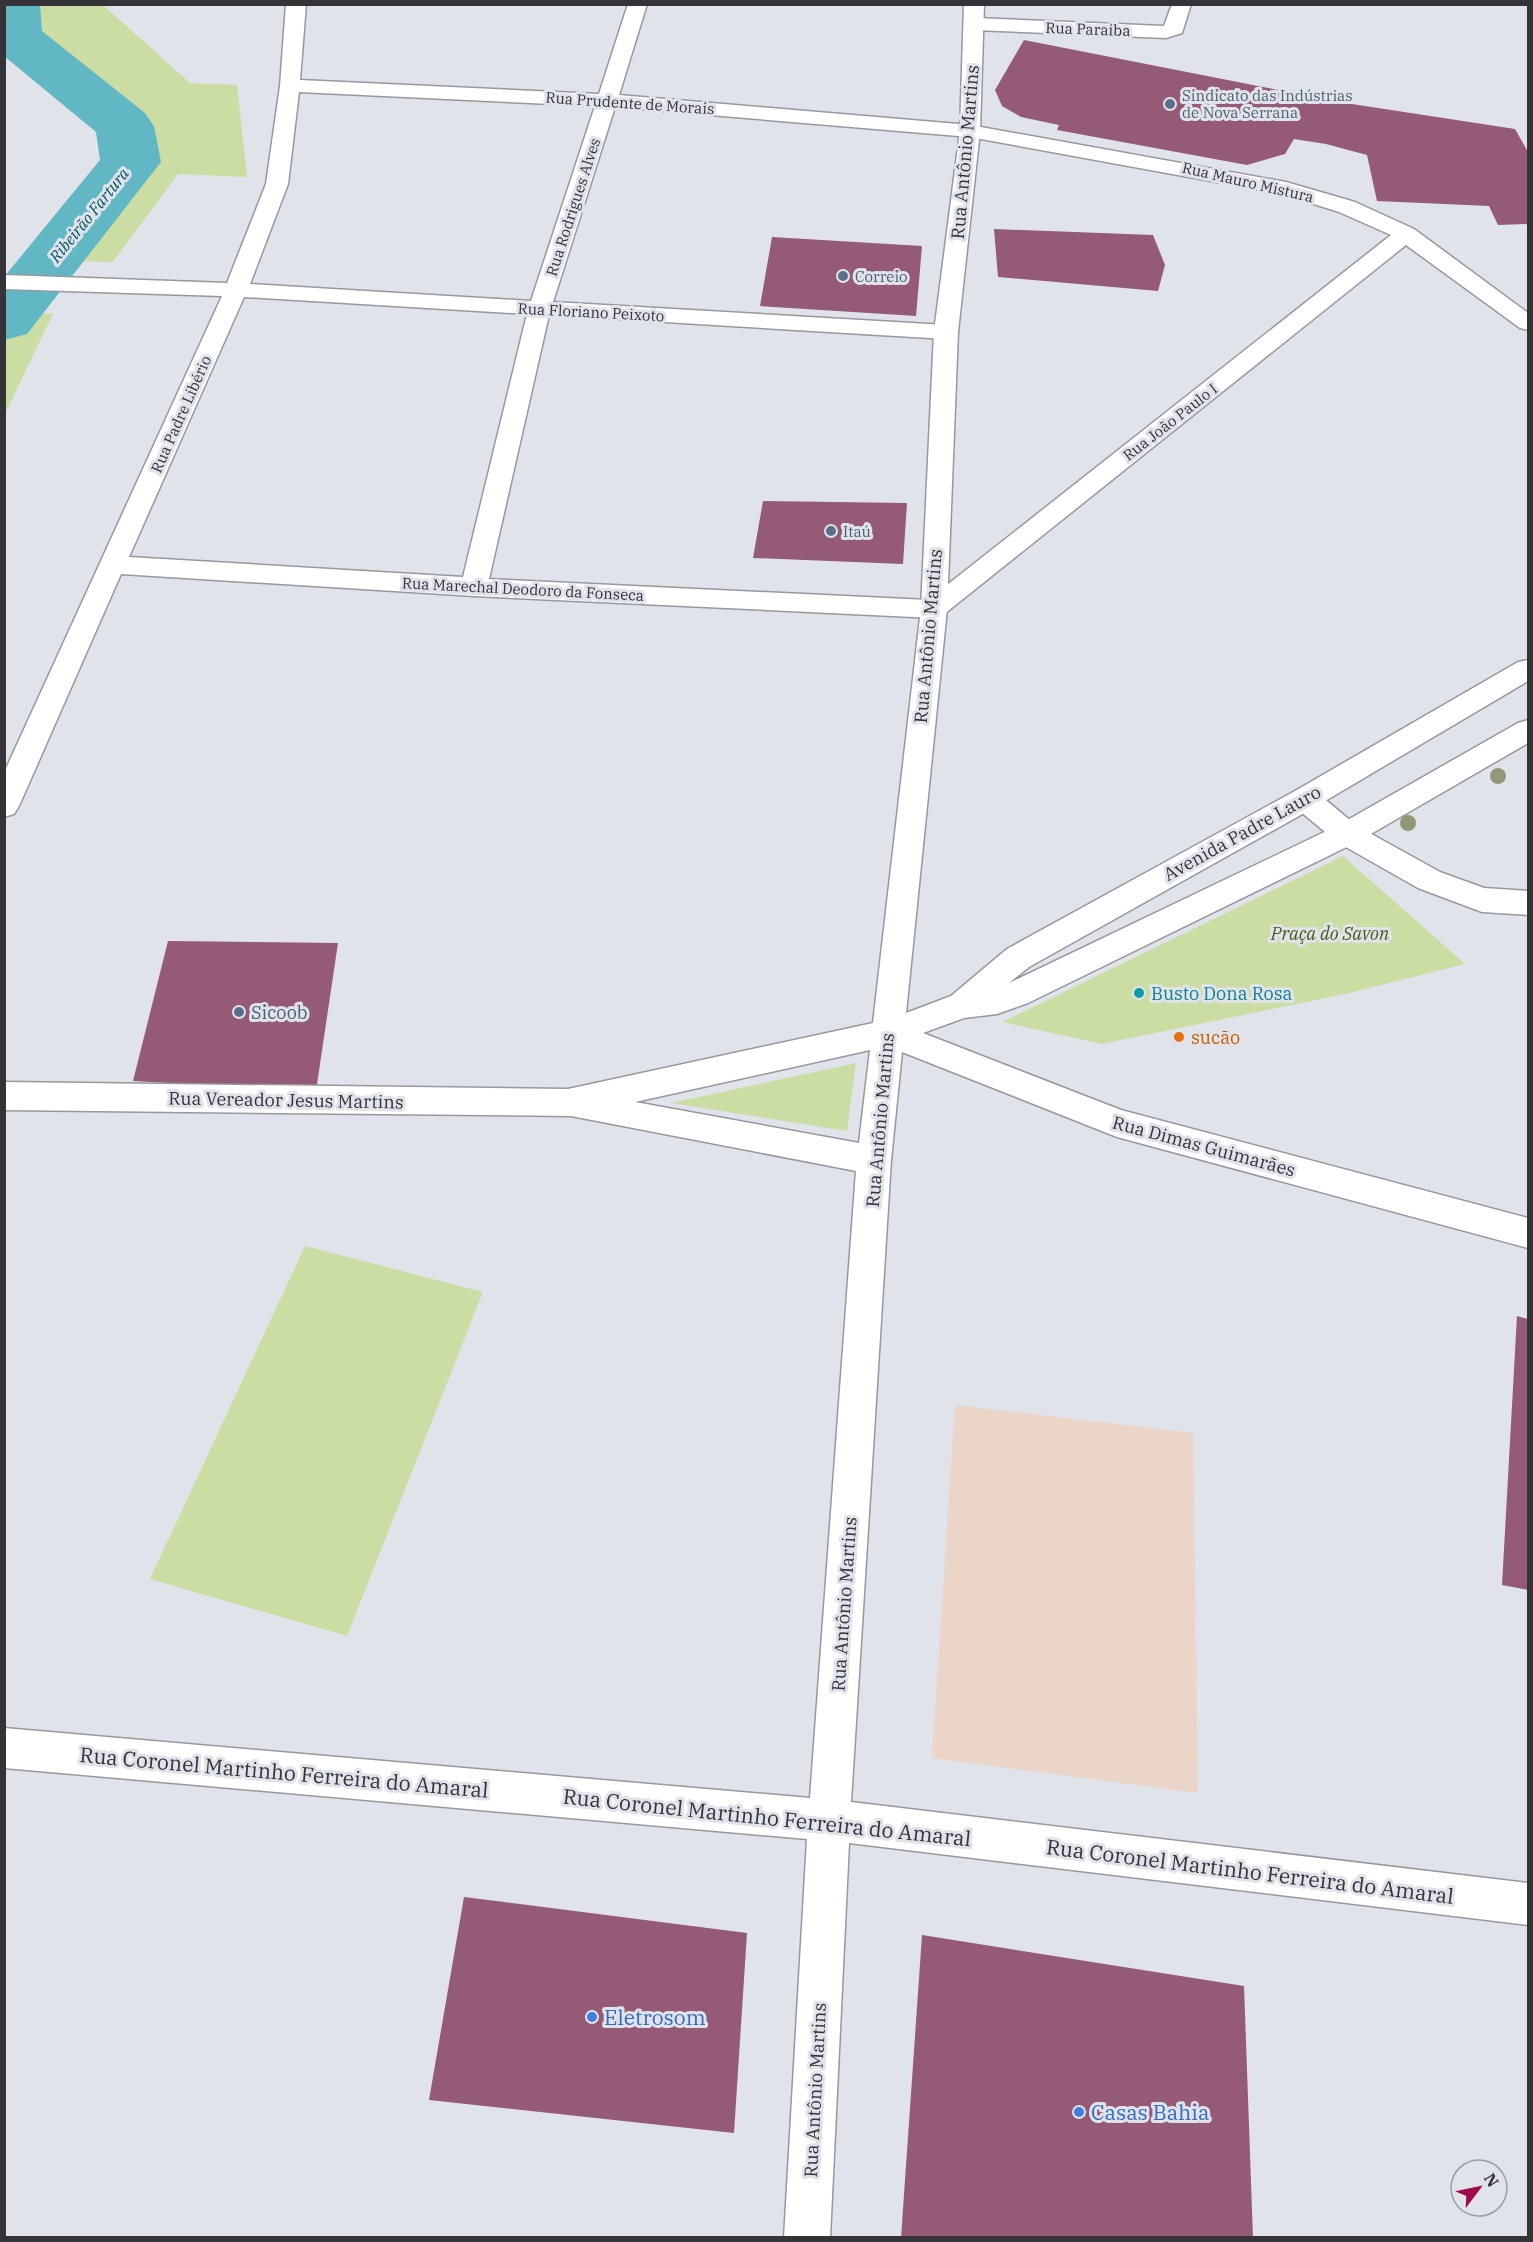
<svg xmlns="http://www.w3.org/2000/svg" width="1533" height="2242" viewBox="0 0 1533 2242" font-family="'IBM Plex Serif',serif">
<rect width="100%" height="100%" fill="#e1e3eb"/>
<path fill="#ebd4c8" d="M955,1405L1193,1433L1198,1793L932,1758Z"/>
<path fill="#ccdda4" d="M4,5H103L190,83L237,85L247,177L178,174L113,262L28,260L106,180L114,133L5,47Z
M5,312L53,314L5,414L4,312Z
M1343,856L1465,964L1345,994L1102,1044L1002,1022Z
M856,1063L847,1131L671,1103Z
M305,1246L483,1292L347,1636L150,1579Z"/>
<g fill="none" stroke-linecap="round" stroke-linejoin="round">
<path fill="#61b8c4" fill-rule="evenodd" d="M4,4H40L42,31L145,113L154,126L161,162L27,334L4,340V277L100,160L96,132L4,56Z"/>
</g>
<path fill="#945a76" d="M1024,40L1339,102L1515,129L1528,152V224L1498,225L1489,206L1377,201L1367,155L1326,144L1294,139L1285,154L1247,165L1057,130L1059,125L1021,117L1002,106L995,90Z
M994,229L1153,235L1165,265L1158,291L998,277Z
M772,237L922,246L916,316L760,306Z
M763,501L907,503L903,564L753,558Z
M168,941L338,943L316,1091L133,1081Z
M1517,1316L1528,1319V1590L1502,1585Z
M464,1897L747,1933L734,2133L429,2100Z
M922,1935L1244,1986L1253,2238H901Z"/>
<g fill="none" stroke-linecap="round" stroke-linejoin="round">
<g stroke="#97989f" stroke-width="3">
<path id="street" d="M286,4H306L300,80L599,94L628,4H647L619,95L970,125L1286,182L1355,202L1414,229L1528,313V330L1520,328L1406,245L943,615L934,618L474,596L121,574L19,806L14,814L4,817V773L222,296L4,289V275L227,283L266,184L280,86ZM299,92L595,106L531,301L250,284L288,184ZM615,107L970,137L1282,194L1339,212L1391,235L928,600L489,579L549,315L946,339L954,337L958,332L954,327L946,325L553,302ZM244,297L527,314L463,577L129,557Z
M1172,4H1191L1182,33L1166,38L975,30L965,24L975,18L1164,26Z
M1305,788L1315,791L1357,826L1440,872L1484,888L1528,891V915L1482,912L1418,888L1337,842L1295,807L1290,799L1295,791Z"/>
</g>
<g stroke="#97989f" stroke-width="3">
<path id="secondary" d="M964,4H984L980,131L958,332L947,609L906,1013L951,996L1007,949L1295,791L1518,662L1528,660V681L1315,807L1029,967L1009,983L1337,826L1518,723L1528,720V743L1357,842L1028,1003L997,1014L964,1018L923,1033L1121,1110L1528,1218V1248L1117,1137L902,1052L891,1160L851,1802L1528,1883V1925L849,1843L830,2238H784L807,1839L4,1768V1728L810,1798L856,1171L571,1116L4,1110V1082L568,1089L873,1023L921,609L934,332L960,131ZM870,1050L859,1143L635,1102Z"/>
</g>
<use href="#street" fill="#fff" fill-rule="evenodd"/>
<use href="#secondary" fill="#fff" fill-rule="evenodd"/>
</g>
<g fill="#909877">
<circle cx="1498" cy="776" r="8"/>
<circle cx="1408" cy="823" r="8"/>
</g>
<g fill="#5c6f8a" stroke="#e1e3eb" stroke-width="2">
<circle cx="1170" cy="104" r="6"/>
<circle cx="843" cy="276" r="6"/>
<circle cx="831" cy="531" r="6"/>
<circle cx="239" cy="1012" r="6"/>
</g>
<circle fill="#0f9aa8" stroke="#e1e3eb" stroke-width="2" cx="1139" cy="993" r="6"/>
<circle fill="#e8710a" stroke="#e1e3eb" stroke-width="2" cx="1179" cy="1037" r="6"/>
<g fill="#3f7fe0" stroke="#e1e3eb" stroke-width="2">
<circle cx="592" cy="2017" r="6"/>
<circle cx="1079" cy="2112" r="6"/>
</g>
<g text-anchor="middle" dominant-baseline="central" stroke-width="6" stroke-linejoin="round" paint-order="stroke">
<g font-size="15" fill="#343438" stroke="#e1e3eb">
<text transform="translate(1088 29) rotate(2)">Rua Paraiba</text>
<text transform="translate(630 103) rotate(4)">Rua Prudente de Morais</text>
<text transform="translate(1248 182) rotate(13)">Rua Mauro Mistura</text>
<text transform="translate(573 207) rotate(-72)">Rua Rodrigues Alves</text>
<text transform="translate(591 312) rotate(3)">Rua Floriano Peixoto</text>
<text transform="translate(181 414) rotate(-66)">Rua Padre Libério</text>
<text transform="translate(1170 422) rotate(-38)">Rua João Paulo I</text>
<text transform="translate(523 589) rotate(3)">Rua Marechal Deodoro da Fonseca</text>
</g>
<g font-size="15" fill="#4e5e75" stroke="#e1e3eb" text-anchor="start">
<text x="1182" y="95">Sindicato das Indústrias<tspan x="1182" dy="17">de Nova Serrana</tspan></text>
<text x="855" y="276">Correio</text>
<text x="843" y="531">Itaú</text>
</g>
<g font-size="16" font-style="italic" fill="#03545d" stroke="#e1e3eb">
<text transform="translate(89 215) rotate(-51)">Ribeirão Fartura</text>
</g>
<g font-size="18" fill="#343438" stroke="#e1e3eb">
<text transform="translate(965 152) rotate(-85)">Rua Antônio Martins</text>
<text transform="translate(928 636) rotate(-85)">Rua Antônio Martins</text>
<text transform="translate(1242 833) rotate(-29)">Avenida Padre Lauro</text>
<text transform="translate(286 1100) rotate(1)">Rua Vereador Jesus Martins</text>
<text transform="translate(880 1120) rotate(-85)">Rua Antônio Martins</text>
<text transform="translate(1204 1146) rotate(15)">Rua Dimas Guimarães</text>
<text transform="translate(844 1604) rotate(-86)">Rua Antônio Martins</text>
<text transform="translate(815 2090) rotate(-87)">Rua Antônio Martins</text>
</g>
<g font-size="18" font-style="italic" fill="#4d5b18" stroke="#e1e3eb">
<text x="1330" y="933">Praça do Savon</text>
</g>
<g font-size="18" fill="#0d838f" stroke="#e1e3eb" text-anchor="start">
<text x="1151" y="993">Busto Dona Rosa</text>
</g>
<g font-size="18" fill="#4e5e75" stroke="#e1e3eb" text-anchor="start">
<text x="251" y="1012">Sicoob</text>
</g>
<g font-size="18" fill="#c56008" stroke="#e1e3eb" text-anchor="start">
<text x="1191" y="1037">sucão</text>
</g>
<g font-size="21" fill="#343438" stroke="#e1e3eb">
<text transform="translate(284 1772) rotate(5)">Rua Coronel Martinho Ferreira do Amaral</text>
<text transform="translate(767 1817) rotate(6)">Rua Coronel Martinho Ferreira do Amaral</text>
<text transform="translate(1250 1871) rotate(7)">Rua Coronel Martinho Ferreira do Amaral</text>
</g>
<g font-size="21" fill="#366cbe" stroke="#e1e3eb" text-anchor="start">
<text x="604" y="2017">Eletrosom</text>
<text x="1091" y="2112">Casas Bahia</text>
</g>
</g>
<rect width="1533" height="2242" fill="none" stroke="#343438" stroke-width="12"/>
<g transform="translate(1479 2188) rotate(58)"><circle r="28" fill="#e1e3eb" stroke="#9c9da3" stroke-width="1.5"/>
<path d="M0-4.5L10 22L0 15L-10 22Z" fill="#a0094d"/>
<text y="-9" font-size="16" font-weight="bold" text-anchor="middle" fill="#343438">N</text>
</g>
</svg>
